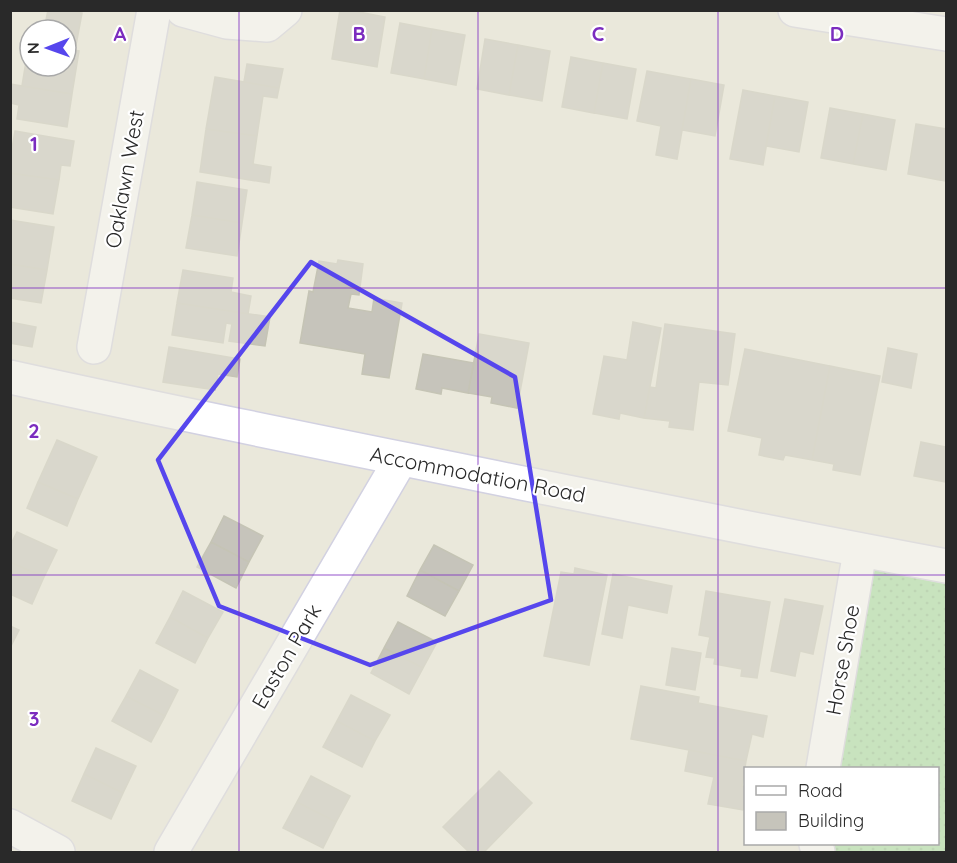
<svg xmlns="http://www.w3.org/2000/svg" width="957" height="863" viewBox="0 0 957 863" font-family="Quicksand,sans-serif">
<defs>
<pattern id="grass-dots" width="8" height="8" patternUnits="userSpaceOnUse" patternTransform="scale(1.5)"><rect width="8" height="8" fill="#9fdd9b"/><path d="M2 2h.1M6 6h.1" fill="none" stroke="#89be86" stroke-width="1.8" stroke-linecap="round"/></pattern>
</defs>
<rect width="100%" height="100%" fill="#eae8db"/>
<path fill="url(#grass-dots)" d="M874,570L946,584V852H830L828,844H938V768H834Z"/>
<path fill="#c6c4bb" stroke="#c5c4b5" stroke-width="1.5" d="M48,10H69L82,13L76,45L66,43V30H44Z
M340,10H349L385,17L377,67L332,59Z
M400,23L432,29L424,79L391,73Z
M432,29L465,35L456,85L424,79Z
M485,39L518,45L509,95L477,89Z
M29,43L30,66H66V49L79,51L72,94L22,86Z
M518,45L550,51L542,101L509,95Z
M571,57L603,63L594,113L562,107Z
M603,63L636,69L627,119L594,113Z
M247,64L283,69L279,88L244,82Z
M647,71L691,79L677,159L656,155L661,126L637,121Z
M215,77L279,88L277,98L263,96L257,136L206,129Z
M691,79L724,85L715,136L682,130Z
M10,84L72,94L67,127L17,119L19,105L10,103Z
M743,90L775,96L763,165L730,159Z
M775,96L808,102L799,152L766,146Z
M830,108L863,114L853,164L821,158Z
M863,114L895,120L886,170L853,164Z
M916,124L946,129V141L940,180L908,174Z
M206,129L257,136L253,164L271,167L269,183L200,172Z
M15,131L74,141L70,166L61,165L59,180L10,173V160Z
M946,141V181L940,180Z
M10,173L59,180L53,214L10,207Z
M197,182L247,190L242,223L192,215Z
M192,215L242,223L237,256L186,248Z
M10,220L54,227L47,270L10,264Z
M338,260L363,264L359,295L351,294L348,308L372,312L374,298L402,303L389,378L362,374L365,354L300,343L309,291L313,292L319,261L337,264Z
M10,264L47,270L41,303L10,298Z
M183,270L233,278L231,292L251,296L248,314L177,303Z
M177,303L270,317L265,346L229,341L232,324L226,323L223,343L172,335Z
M10,322L36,327L32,347L10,343Z
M633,322L661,328L644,418L620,413L619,419L593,414L604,356L627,360Z
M665,324L735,334L728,385L699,382L693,430L669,427L670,421L644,418L650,387L656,388Z
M479,334L529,343L517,408L491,403L492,397L468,393Z
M169,347L240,359L237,377L218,374L215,390L163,382Z
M888,348L917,354L911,388L882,382Z
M745,349L830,366L812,460L785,455L783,460L759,455L762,438L728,431Z
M423,354L474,363L468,393L442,388L441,394L416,389Z
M830,366L880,376L860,475L833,470L834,464L812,460Z
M57,440L97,457L78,499L38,482Z
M921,442L946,447V482L914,476Z
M38,482L78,499L67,526L27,508Z
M224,516L263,536L249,562L211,542Z
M17,532L57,550L44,577L10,562V546Z
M211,542L249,562L236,588L197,567Z
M434,545L473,565L459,591L420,570Z
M10,562L44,577L32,604L10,594Z
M575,568L607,575L589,665L544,656L561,572L574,574Z
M420,570L459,591L445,616L407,596Z
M613,574L672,586L667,613L628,605L622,638L602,634Z
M183,591L223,612L208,638L170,617Z
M706,591L770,602L757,678L741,676L742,669L714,664L715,658L706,657L710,637L699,635Z
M785,599L823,606L813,654L800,651L795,676L771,671Z
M170,617L208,638L195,663L156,643Z
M398,622L437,642L423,668L384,648Z
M10,626L19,630L10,648Z
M384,648L423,668L409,694L371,673Z
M672,648L701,653L695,690L666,685Z
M140,670L178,690L165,716L126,696Z
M641,686L699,697L698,703L767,716L763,737L752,734L746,761L631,739Z
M351,695L390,715L375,741L337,721Z
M126,696L165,716L151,742L112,721Z
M337,721L375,741L362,767L323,747Z
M96,748L136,766L123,793L84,774Z
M689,750L746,761L742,786L746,787V800L743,810L708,804L714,777L685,771Z
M499,771L532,803L484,852H469L443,827Z
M84,774L123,793L111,819L72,801Z
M311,776L350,796L336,822L297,802Z
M297,802L336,822L323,848L283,828Z"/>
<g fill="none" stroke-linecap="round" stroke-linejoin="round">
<g stroke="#d2d1e1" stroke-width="36">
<path id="minor" d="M183,10L227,22L267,25L285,10
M795,10L946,34
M94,347L154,10
M10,377C182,415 355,449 527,484C667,512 806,540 946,566
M823,768L860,551
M10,826L58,852
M816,844L818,852
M171,852L401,459"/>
</g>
<use href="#minor" stroke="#fff" stroke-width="33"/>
</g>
<path d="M0 0H957V863H0ZM311,262L515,377L551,600L370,665L219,606L158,460Z" fill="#eae8db" fill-opacity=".55" fill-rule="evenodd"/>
<path fill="none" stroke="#5646ed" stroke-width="4.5" stroke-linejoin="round" d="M311,262L515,377L551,600L370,665L219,606L158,460Z"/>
<path fill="none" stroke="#7b2cbf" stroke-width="1.5" stroke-opacity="0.55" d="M239,10V852M478,10V852M718,10V852M10,288H946M10,575H946"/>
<g text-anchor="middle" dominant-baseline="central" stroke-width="4.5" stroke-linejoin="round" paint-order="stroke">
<g font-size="21" fill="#292929" stroke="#fff">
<text transform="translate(124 179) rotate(-80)">Oaklawn West</text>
<text transform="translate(478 474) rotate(11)">Accommodation Road</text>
<text transform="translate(286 656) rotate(-60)">Easton Park</text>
<text transform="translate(842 660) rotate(-80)">Horse Shoe</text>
</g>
</g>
<g font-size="20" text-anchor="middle" font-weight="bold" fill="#7b2cbf" stroke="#fff" stroke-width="4.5" stroke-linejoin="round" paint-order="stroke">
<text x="120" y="41">A</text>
<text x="359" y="41">B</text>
<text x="598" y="41">C</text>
<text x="837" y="41">D</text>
<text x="34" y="151">1</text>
<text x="34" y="438">2</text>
<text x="34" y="726">3</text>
</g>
<rect width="957" height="863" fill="none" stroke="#292929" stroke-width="24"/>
<rect x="744" y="767" width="195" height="78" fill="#ffffff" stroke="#a9a9a9" stroke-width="1.5"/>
<rect x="756" y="786" width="30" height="9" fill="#ffffff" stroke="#a9a9a9" stroke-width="1.5"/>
<text x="798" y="797" font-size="18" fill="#292929">Road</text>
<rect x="756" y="812" width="30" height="18" fill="#c6c4bb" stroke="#a9a9a9" stroke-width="1.5"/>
<text x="798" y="827" font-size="18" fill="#292929">Building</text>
<g transform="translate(48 48) rotate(269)"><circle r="28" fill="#ffffff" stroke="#a9a9a9" stroke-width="1.5"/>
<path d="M0-4.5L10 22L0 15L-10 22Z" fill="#5646ed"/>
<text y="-9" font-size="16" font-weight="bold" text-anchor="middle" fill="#292929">N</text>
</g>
</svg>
